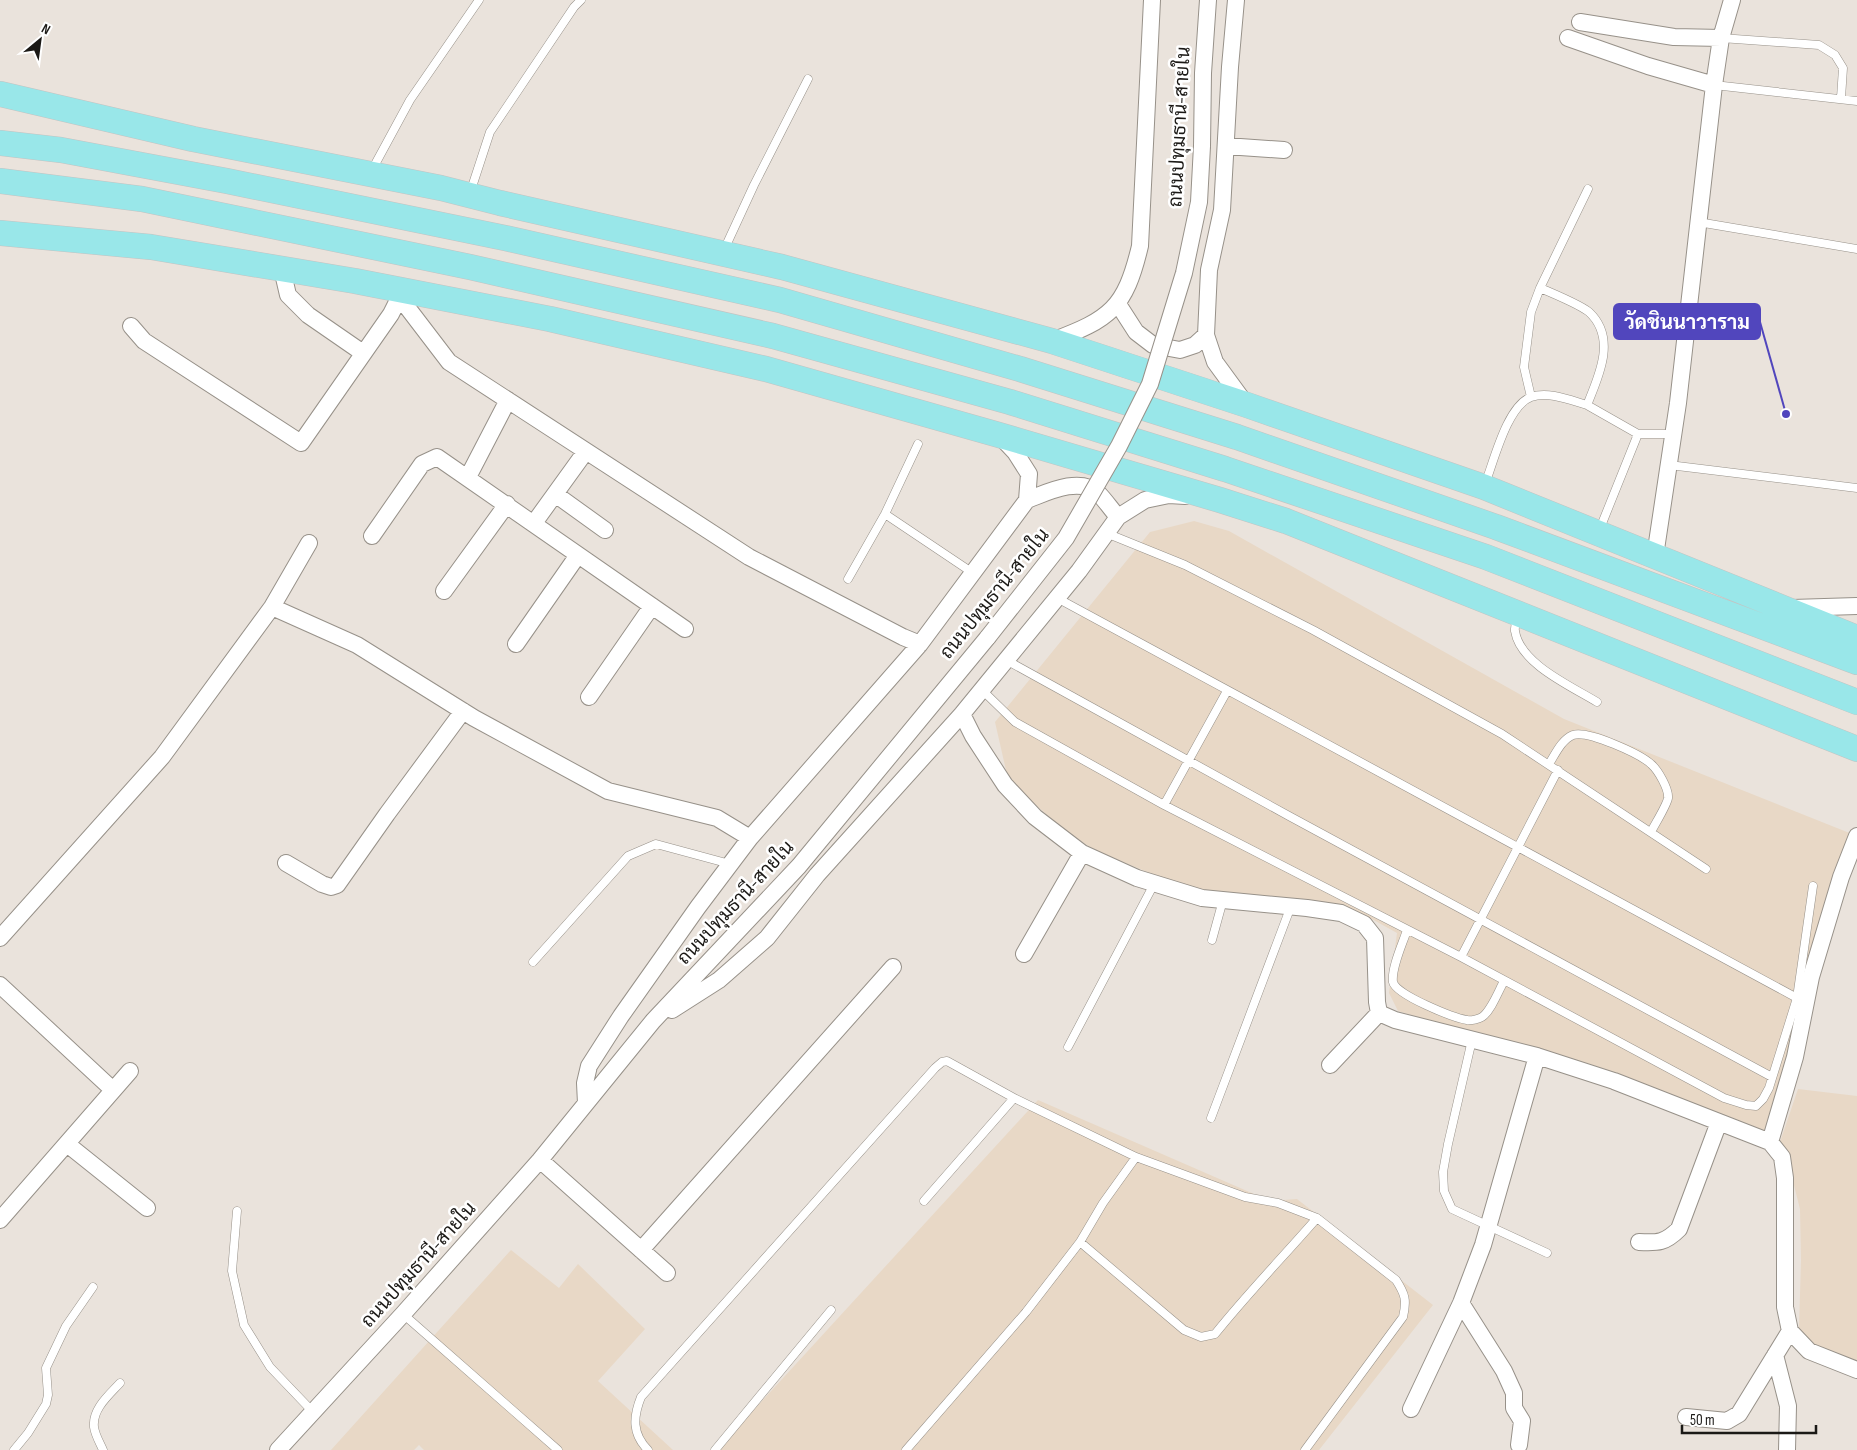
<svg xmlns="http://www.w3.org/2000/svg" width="1857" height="1450" viewBox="0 0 1857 1450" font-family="'Sofia Sans Condensed',Sarabun,sans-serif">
<rect width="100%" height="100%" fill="#eae3dc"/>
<path fill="#e8d8c6" d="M1194,521L1229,531L1564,719L1857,836L1773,1139L1492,1039L1398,1011L1389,993L1397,933L1361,913L1313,900L1209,891L1179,885L1096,851L1060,827L1008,779L995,722L1150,532Z
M1798,1089L1857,1096V1364L1814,1348L1799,1330L1801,1260L1800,1209L1785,1150L1780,1142Z
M1038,1100L1270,1201L1297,1199L1433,1305L1319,1450H717Z
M511,1250L559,1288L578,1264L645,1329L598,1381L673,1450H424L419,1445L414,1450H331Z"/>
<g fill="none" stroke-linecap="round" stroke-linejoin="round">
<g stroke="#979189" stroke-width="9">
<path id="lane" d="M1721,38L1819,45L1835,55L1843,68L1841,98
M1714,85L1857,101
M372,170L410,100L479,0
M1588,189L1540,288C1552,293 1580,305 1589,312C1617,338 1599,376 1587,405L1638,434L1599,531
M470,193L490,132L574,7L581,0
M1698,222L1857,249
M724,250L754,185L808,79
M1531,397L1524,367L1531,312L1540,288
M1638,434H1674
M1669,465L1857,488
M1485,484C1494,461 1507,406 1531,397C1548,391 1570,400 1587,405
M885,514L973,573
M1106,533L1185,565L1313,630L1502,734L1706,869
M848,579L885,514L918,444
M1057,598L1797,998L1813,886
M1518,616C1517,621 1514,627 1515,631C1520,664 1571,686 1597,702
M1006,660L1289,816L1772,1077
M982,690L1015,722L1164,805L1461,957L1724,1098L1746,1105L1756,1106L1763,1099L1769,1088L1797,998
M1549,764C1555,755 1561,740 1573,735C1588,730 1640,754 1651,764C1658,770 1669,789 1668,798C1667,805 1655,824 1651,832
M1164,805L1227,691
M1407,930C1403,943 1391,968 1393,982C1396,995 1454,1018 1467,1020C1471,1021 1479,1019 1482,1017C1491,1011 1499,990 1504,981
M1212,940L1223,900
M1461,957L1558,770
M533,962L628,856L656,844L730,864
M1472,1040L1448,1144L1443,1172L1444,1191L1452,1209L1547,1253
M1068,1047L1154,884
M1211,1118L1291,906
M924,1201L1014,1098L1136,1157L1245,1197L1278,1203L1317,1218C1283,1257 1247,1294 1215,1334L1201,1337L1184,1330L1080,1242
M237,1211L232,1271L244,1325L270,1367L313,1412
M403,1314L558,1450
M14,1450L28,1433L46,1404L48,1395L46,1368L66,1326L93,1287
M103,1450C100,1443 95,1435 94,1427C92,1409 109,1395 120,1383
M648,1450C632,1434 633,1417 641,1397L935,1068L942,1062L947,1061L1014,1098
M715,1450L831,1310
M906,1450L1026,1312L1080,1242L1103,1203L1136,1157
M1305,1450L1403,1317C1407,1300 1405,1294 1396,1280L1317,1218"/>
</g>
<g stroke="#979189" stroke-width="18">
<path id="street" d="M1236,0L1230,67L1222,210L1209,270L1206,335L1215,362L1245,403
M1580,22L1674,37L1721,38
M1568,38L1648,66L1714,85
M1202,146L1203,73L1208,0
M1226,146L1284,150
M282,269L288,295L308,315L363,353
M403,290L407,307L449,362L749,557L903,637L920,644
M1118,304L1136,332L1153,345L1180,350L1195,345L1206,335
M131,326L144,341L301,443L391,314L403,290
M1052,341C1110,319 1125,309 1140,246L1152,0
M468,477L508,400
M555,494L605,530
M1027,500C1046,493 1079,476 1098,493C1105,500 1111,509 1118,517
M534,523L586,451
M372,536L422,464L437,457L685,629
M1655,556L1678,403L1714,85L1721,38L1732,0
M444,591L507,504
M272,607L357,645L474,718L608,791L717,818L750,838
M1792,608L1857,606
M516,644L578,555
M589,697L652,606
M962,714L973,736L1005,785L1035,817L1082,853L1137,878L1202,898L1307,908L1341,913L1364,924L1375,938L1377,1002L1379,1013L1395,1020L1537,1056L1614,1081L1770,1142L1782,1157L1785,1178V1307L1790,1331L1809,1351L1857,1370
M286,863L322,884L331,887L337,885L387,814L463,711
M0,938L162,757L272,607L309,543
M1024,954L1082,853
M0,985L113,1090
M672,1010L719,980L767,938L817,875L962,714L1079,571L1118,517L1145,500L1169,495L1185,496
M1330,1065L1379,1013
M586,1103L585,1083L589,1066L621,1016L698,907L750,838L920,644L1027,500L1029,474L1015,452L1000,436
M1770,1142L1795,1057L1811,977L1841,877L1857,836
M67,1144L147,1208
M540,1160L667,1273
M0,1220L130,1071
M1639,1242C1658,1243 1665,1243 1679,1229L1719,1122
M641,1250L893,967
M1461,1303L1504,1371L1514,1393V1408L1522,1421L1519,1445
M1775,1355L1788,1406L1787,1450
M1411,1409L1461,1303L1483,1245L1537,1056
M1686,1417L1727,1421L1739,1414L1790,1331
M278,1450L403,1314L540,1160L653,1021L799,866L988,637"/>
</g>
<g stroke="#c4c3c2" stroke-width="26">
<path id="primary" d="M0,94L193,139L441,188L500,203L782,267L1052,341L1247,405L1484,487L1857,638
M0,143L61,150L227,181L505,238L780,300L1020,369L1237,437L1496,527L1857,662
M0,181L142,199L470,267L773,336L1010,402L1225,469L1486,557L1857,702
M0,233L151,247L355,281L550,319L766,369L999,435L1220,500L1286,521L1857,749"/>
</g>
<use href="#lane" stroke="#fff" stroke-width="8"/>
<use href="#street" stroke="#fff" stroke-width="16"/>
<use href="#primary" stroke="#99e7e9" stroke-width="25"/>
<g stroke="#979189" stroke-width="18" stroke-linecap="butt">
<path id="street-bridge" d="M988,637L1066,538L1119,446L1150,384L1184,273L1199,202L1202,146"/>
</g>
<use href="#street-bridge" stroke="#fff" stroke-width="16"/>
</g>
<g text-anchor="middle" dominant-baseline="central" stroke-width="5" stroke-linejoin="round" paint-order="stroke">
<g font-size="19" fill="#1b1916" stroke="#fff">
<text transform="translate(1180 127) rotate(-87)">ถนนปทุมธานี-สายใน</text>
<text transform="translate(995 594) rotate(-51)">ถนนปทุมธานี-สายใน</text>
<text transform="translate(736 903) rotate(-47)">ถนนปทุมธานี-สายใน</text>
<text transform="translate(419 1265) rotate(-48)">ถนนปทุมธานี-สายใน</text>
</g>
</g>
<path fill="none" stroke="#5146bd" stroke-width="2" d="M1786 414L1760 322"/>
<circle fill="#5146bd" stroke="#fff" stroke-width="2" cx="1786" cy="414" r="5"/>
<rect fill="#5146bd" stroke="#5146bd" stroke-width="2" x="1614" y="304" width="146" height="35" rx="5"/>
<g font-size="20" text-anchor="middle" font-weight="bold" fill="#fff">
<text x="1687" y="329">วัดชินนาวาราม</text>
</g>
<g transform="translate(40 40) rotate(29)" stroke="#ffffff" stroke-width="4" paint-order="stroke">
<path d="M0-4L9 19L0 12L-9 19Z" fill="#1b1916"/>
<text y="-8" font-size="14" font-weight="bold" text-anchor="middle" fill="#1b1916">N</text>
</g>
<path d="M1682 1425v8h134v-8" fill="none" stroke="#1b1916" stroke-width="2.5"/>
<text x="1690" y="1425" font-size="15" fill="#1b1916" stroke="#ffffff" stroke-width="4" paint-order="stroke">50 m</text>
</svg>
